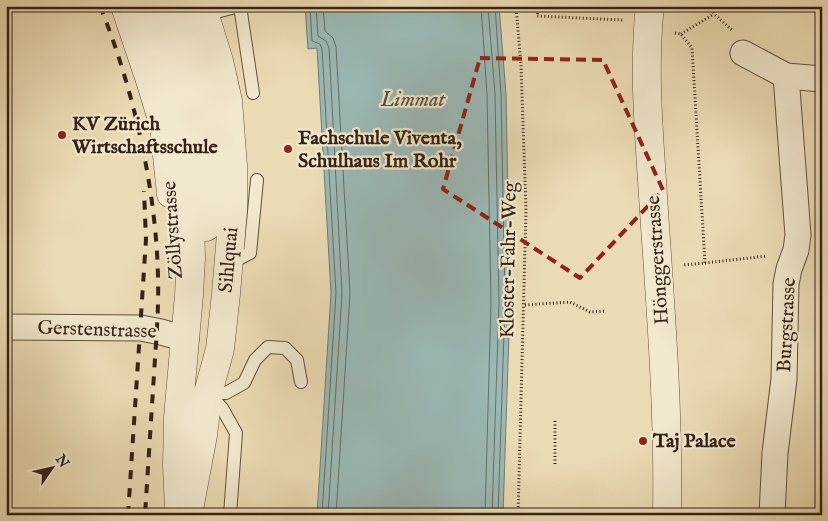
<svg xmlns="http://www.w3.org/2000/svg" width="828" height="521" viewBox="0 0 828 521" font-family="'IM FELL English',serif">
<rect width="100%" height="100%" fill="#ebdbb4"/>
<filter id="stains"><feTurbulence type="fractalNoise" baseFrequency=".004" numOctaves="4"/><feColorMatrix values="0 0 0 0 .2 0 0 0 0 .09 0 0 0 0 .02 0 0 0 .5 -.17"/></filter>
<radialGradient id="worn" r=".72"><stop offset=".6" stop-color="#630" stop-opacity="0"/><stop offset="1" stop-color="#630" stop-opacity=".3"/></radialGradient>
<path fill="#9bb9b6" stroke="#727c76" d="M305,6H499L506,94L510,303L503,515H317L331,293L317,48L308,49Z"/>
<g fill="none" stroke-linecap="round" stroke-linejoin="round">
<path stroke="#686d66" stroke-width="1" d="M310,6L312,41L320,44L322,49L336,293L322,515
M316,6L318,36L326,41L329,48L342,293L328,515
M323,6L325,31L333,38L336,47L350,293L336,515
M481,6L487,95L491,302L485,515
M488,6L495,95L499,302L492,515
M495,6L501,94L505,302L498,515"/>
<g stroke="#62503e" stroke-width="14">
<path id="service" d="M240,6L253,93
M205,15L239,6
M229,264L250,253L257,180
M208,393H226L244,383L255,360L268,347L285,348L297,360L301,382
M209,394L222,408L236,433L230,515"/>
</g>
<g stroke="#62503e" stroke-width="27">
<path id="minor" d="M743,53L786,76L822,79
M6,327L141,328L161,332L186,339
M772,515L775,453L784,379L786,284L789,269L796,250L798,235L786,76"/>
</g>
<g stroke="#62503e" stroke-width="29">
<path id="tertiary" d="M125,6L150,80L164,126L171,194
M150,6L166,51L186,143L190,217L191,259L189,295L178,417L177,466L179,507
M176,6L186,33L206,132L208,186L206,227
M650,6C643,69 649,133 653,196C660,302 669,408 667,515
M188,515L203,435L208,393L220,349L226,294L233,210V166L228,101L219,61L202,6"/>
</g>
<path stroke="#342116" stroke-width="3" stroke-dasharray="1 2.5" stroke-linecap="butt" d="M516,6L521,66L526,210L518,515
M539,6L537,16L623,20
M710,6L714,14L732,30
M675,33L681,34L692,48L705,263L683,265
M681,34L714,14
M705,263L767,256
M525,305L570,302L590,312L606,311
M555,464V421"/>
<use href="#service" stroke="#f2e8ce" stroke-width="12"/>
<use href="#minor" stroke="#f2e8ce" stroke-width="25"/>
<use href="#tertiary" stroke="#f2e8ce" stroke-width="28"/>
<path stroke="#342116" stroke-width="4" stroke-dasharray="9 9" stroke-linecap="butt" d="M100,6C133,87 156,188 158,276C159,309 156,342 154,374C151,421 148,468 145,515
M128,515L146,239L144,191"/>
</g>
<path fill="none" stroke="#8f2418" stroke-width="4" stroke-dasharray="10 6" stroke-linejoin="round" d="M480,58L603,60L663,190L580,278L443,189Z"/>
<g fill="#8f2418" stroke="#f2e8ce" stroke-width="2">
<circle cx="62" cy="135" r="5"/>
<circle cx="288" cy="149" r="5"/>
<circle cx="643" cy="441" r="5"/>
</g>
<g text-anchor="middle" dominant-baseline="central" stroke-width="4.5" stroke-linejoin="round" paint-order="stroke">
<g font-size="20" font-weight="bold" fill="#342116" stroke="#f2e8ce" text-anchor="start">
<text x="72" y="124">KV Zürich<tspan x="72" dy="23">Wirtschaftsschule</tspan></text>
<text x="298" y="138">Fachschule Viventa,<tspan x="298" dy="23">Schulhaus Im Rohr</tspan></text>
<text x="653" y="441">Taj Palace</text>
</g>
<g font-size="20" fill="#342116" stroke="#f2e8ce">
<text transform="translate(173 230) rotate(-94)">Zöllystrasse</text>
<text transform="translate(229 260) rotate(-85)">Sihlquai</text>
<text transform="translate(509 260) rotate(-89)">Kloster-Fahr-Weg</text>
<text transform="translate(658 260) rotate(-94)">Hönggerstrasse</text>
<text transform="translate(787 325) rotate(-87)">Burgstrasse</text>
<text transform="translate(97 330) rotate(2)">Gerstenstrasse</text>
</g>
<g font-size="21" font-style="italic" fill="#534f46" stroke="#f2e8ce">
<text x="413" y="100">Limmat</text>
</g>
</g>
<rect width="828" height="521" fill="none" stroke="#ebdbb4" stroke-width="25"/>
<rect x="8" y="8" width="813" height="506" fill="none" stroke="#342116" stroke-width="2.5"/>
<rect x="12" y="12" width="803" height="496" fill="none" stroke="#342116"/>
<g transform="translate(52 468) rotate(56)" stroke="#f2e8ce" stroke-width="4" paint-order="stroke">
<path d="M0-4L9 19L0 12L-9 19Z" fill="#342116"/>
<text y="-8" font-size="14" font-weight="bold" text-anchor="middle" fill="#342116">N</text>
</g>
<rect width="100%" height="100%" filter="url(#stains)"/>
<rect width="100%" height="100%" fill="url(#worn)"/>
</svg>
